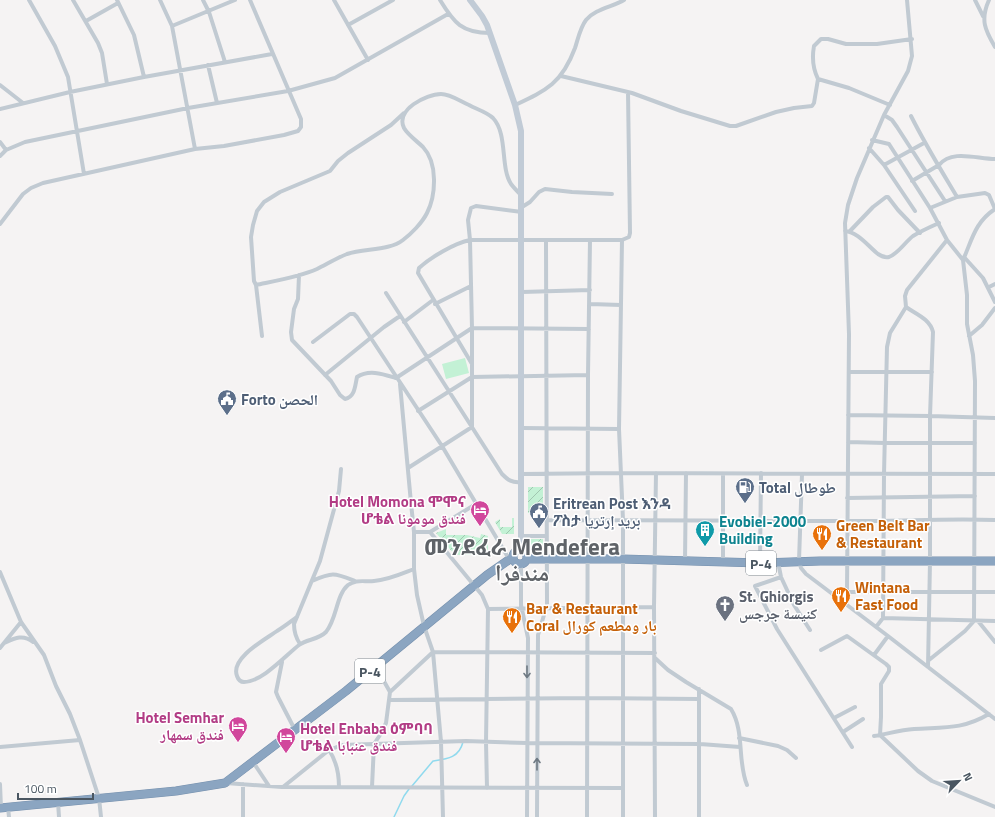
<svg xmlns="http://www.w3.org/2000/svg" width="995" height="817" viewBox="0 0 995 817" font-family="'Titillium Web','Noto Naskh Arabic','Noto Sans Ethiopic',sans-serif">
<defs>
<pattern id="garden-furrows" width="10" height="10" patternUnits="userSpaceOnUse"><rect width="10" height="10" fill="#c3f1d5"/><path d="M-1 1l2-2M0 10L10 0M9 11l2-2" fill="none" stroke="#a0c6b0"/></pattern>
</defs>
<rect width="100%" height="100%" fill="#f5f3f3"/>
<path fill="#c3f1d5" d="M465,358L469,373L446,379L442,364Z"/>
<path fill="url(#garden-furrows)" d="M528,487H543V513H528Z
M500,519V527H512V518H514V534H502L495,522Z
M446,529V535H467L480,538L481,534L488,536V555H455L436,533Z
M531,539H543V553C535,553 527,553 527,544Z"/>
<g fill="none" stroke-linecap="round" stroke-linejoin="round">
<path stroke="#90daee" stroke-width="1.5" d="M412,786L433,761C447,759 459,758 463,742
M394,817L404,796L409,789"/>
<g stroke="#7690ad" stroke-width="9">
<path id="highway" d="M513 557a7 7 0 1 1 14 0a7 7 0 1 1-14 0Z
M527,559H622L760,563L820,561H995
M0,808L176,791L225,783L346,691L487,575L513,557"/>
</g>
<path stroke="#c1cad2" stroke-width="4" d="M29,0L55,46L68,77L84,174
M73,0L98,43L102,53L107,84
M117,0L134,35L144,77
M160,0L172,26L195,149
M203,0L209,12L225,62
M334,0L368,60
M440,0C454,23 462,33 490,33
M975,0L983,16
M989,0C980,20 985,30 995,47
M86,21L118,3
M348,25L393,0
M172,26L235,0
M208,65L217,103
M561,76L632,93L681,111L730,126H736L776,112L794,108L812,106L814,103L818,79
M0,85L23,103
M515,105C547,90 562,83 575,48C578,39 580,28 586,20C595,9 612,7 624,0
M890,105L849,88L818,79C813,69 812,57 814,46L821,39H828L846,44H877L912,39
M0,109L70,92L144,77L272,54
M884,115L892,120L897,127L945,201
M911,116C925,144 941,170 957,197
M872,140L889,144L930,208L947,240L907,290L905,296L906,307L890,333L887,347L884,474L883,618L876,627
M0,142L6,150
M869,148L884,165L915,211
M0,156L6,150L25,142L188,108L288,91L335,78L448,14
M884,165L924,143
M912,181L939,165C952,149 977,159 995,159
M522,207L530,202L539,192L545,189L572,192L612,194
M930,208L957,197L985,193L989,195L995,209C975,222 972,240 963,260
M0,224L23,194L31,188L43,183L195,149L224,146L284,135L298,131L301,127V119L250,0
M845,231C858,232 868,246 878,254C881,256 885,258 889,257C899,253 905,242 913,236C921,231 930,227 939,223
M850,231L873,207L886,197H888L898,210L920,233
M622,240L619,429L623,520V817
M964,257L983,278L995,302
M299,275L298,299L294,309L291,332L292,340L331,381L340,395L345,399C355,397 355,386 357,377C369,369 383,374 396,378L472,328L589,329
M256,285L254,281L251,237L253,225L257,211L264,202L280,192L330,171L338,161L348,153L391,125L404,113
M989,287L995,284
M522,292L590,290
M386,293L502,474C508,480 512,483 521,482
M435,304L471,286
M590,304L621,305
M906,307C916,314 930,319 933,332L930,416V561L928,667
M404,322L433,300
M262,336L256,285C275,281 299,277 317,269C327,264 337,258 347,254C364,248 389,251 403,240C411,234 422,223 427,213C436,195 438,163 423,147C418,142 408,135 404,128C395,110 426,94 441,94C450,94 460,101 469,105C476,109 487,112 493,118C508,134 500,167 511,184C514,188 518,192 521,195
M969,336L982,325L995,308
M313,342L350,314H354L357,317L442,446L509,559
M472,364L418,273L419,268C431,257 455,243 470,240H622L629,237L630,233L628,92
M849,372H932
M325,375L384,327L400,316
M400,384L411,503L414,532V569L417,595L424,626L433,652L441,742L443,817
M418,411L472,377L588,375
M848,415L930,416L995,418
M522,428L619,429
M848,442L885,443H975
M408,468L472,427V328L470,240L468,220L471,208L476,206L522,212
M521,474L621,473L995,474
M723,474V562
M802,474L799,561L801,568L806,574L888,636L995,719
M847,498L975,496
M547,520C652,520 757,521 862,521C906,521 951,518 995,520
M414,532H430L476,504
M430,532L482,595L488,609L486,742L487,788
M521,536H547
M685,561L686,473
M778,562L781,577L794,605L810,630
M760,563L761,473
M521,564V605L528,638L527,817
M0,572L21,622L44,655L56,686L70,714L80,740L99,798L101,817
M781,577L755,586L777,629L852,747
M312,581C333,572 334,573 355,581
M847,592L849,334L845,223L848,205L857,178L884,115L908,71L912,56L907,0
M839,599L847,592H995
M488,609L654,607
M297,617C290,622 284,627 277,631C266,639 230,658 237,676C238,679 240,682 244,682C262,682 285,656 299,645C307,639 318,640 326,632C337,619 336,595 348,585C356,579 364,582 374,581C388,580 401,574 414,569
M883,618L995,621
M978,621L995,642
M4,643C15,638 23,634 33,642
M300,644C296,638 294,632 294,624L320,561L339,491L341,469
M0,648L21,622
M821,650L847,636L886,664L889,667V671L881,684V717L880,735L918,771L932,781L995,807
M874,655L888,636
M655,658L668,670L686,682L731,709C745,732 737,761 747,785
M929,660L965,631L974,621L975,381L973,355L967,324V295L963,260L947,240
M282,662L276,692L278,697L295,730
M390,692L433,652L655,653
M390,700L587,698L699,699
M834,718L855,707
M843,732L863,719
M874,736C887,734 900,730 914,729C943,727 962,730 989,714
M739,738L778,746L787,750L796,758
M0,747L80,740
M329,750L342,745L466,741L527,743L700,744L740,747
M253,762L269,786
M226,783L282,787L623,788
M0,784L1,808
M283,787L329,750C337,762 339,773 339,787
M372,787L374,744L380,735L386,723L390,692L376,667
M58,802L59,817
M8,807L9,817
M243,817V784
M537,817L538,635L547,605L546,240
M587,817L588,375L590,240
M655,817L654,607L656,473
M699,817V689"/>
<path stroke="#c1cbd6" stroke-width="6" d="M470,0L482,16L487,25L515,105L521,131V550"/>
<use href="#highway" stroke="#8ba5c1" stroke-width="8"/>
</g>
<defs><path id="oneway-shaft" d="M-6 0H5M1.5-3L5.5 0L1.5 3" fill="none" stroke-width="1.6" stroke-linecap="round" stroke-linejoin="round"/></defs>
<g stroke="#6e7983">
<use href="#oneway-shaft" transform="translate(527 672) rotate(90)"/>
<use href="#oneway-shaft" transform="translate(537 764) rotate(-90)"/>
</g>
<defs>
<g id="civic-pin" transform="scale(1)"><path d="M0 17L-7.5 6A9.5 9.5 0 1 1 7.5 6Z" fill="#5c6f8a" stroke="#fff"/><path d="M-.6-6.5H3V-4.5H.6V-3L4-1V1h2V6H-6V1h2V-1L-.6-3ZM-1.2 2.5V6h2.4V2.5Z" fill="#fff"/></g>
<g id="fuel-pin" transform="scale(1)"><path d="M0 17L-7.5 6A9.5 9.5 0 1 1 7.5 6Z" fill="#5c6f8a" stroke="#fff"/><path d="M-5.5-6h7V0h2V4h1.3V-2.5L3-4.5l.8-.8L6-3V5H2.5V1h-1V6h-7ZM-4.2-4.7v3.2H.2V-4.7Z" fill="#fff"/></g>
<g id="hotel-pin" transform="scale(1)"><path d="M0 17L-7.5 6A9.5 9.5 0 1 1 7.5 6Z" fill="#d1479c" stroke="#fff"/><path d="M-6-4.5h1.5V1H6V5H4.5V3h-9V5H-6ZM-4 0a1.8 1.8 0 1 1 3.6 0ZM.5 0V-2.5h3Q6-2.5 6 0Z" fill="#fff"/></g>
<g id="building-pin" transform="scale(1)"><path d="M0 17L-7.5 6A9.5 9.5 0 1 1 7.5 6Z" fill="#0f9aa8" stroke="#fff"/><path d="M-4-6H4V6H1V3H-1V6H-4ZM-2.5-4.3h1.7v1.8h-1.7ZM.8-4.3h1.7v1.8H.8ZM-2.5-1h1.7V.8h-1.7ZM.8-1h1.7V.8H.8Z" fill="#fff"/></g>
<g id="restaurant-pin" transform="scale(1)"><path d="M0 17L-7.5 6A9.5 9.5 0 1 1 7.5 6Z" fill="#e8710a" stroke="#fff"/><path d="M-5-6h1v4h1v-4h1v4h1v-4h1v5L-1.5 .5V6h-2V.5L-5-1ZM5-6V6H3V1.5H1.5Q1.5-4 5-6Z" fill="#fff"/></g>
<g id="church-pin" transform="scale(1)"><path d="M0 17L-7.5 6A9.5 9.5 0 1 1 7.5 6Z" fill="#6b7280" stroke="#fff"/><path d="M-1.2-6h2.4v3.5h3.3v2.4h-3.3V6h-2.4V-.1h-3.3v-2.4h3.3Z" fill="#fff"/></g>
</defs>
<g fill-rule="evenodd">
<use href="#civic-pin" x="227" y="399"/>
<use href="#fuel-pin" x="745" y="487"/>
<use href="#hotel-pin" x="480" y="510"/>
<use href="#civic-pin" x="539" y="512"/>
<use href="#building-pin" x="705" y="530"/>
<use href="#restaurant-pin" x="822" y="534"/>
<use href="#restaurant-pin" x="841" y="596"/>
<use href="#church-pin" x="725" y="605"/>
<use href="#restaurant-pin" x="512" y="617"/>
<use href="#hotel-pin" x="238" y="726"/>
<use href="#hotel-pin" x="286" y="737"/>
</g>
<g text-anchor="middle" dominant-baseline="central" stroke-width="3" stroke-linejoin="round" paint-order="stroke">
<g fill="#fff" stroke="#808990" stroke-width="1">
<rect x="746" y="551" width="30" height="24" rx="3"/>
<rect x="355" y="659" width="30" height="24" rx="3"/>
</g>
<g font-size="14" font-weight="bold" fill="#4a5661">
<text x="761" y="563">P-4</text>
<text x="370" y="671">P-4</text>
</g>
<g font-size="15" font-weight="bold" fill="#4e5e75" stroke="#fff" text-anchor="start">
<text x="241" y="399">Forto الحصن</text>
<text x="759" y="487">Total طوطال</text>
<text x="553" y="503">Eritrean Post እንዳ<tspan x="553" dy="17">ፖስታ بريد إرتريا</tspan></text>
</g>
<g font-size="15" font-weight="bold" fill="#b23c85" stroke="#fff" text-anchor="end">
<text x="466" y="501">Hotel Momona ሞሞና<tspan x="466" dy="17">ሆቴል فندق مومونا</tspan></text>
<text x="224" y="717">Hotel Semhar<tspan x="224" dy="17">فندق سمهار</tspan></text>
<text x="300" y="728" text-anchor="start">Hotel Enbaba ዕምባባ<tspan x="300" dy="17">ሆቴል فندق عنبابا</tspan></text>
</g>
<g font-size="15" font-weight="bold" fill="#0d838f" stroke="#fff" text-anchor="start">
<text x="719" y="521">Evobiel-2000<tspan x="719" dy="17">Building</tspan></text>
</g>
<g font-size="15" font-weight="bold" fill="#c56008" stroke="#fff" text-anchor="start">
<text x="836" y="525">Green Belt Bar<tspan x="836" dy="17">&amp; Restaurant</tspan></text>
<text x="855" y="587">Wintana<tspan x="855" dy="17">Fast Food</tspan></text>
<text x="526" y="608">Bar &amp; Restaurant<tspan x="526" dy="17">Coral بار ومطعم كورال</tspan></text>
</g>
<g font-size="15" font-weight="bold" fill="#5b616d" stroke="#fff" text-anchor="start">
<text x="739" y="596">St. Ghiorgis<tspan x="739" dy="17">كنيسة جرجس</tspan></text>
</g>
<g font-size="23" font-weight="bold" fill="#5f6368" stroke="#fff">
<text x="522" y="546">መንደፈራ Mendefera<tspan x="522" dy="26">مندفرا</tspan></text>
</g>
</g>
<g transform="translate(959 781) rotate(65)" stroke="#ffffff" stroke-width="3" paint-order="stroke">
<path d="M0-3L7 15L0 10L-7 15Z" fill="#4a5661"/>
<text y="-6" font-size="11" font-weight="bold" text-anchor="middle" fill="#4a5661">N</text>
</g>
<path d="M18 793v6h75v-6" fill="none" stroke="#4a5661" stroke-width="2"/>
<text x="24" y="793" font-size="12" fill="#4a5661" stroke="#ffffff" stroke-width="3" paint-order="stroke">100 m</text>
</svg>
